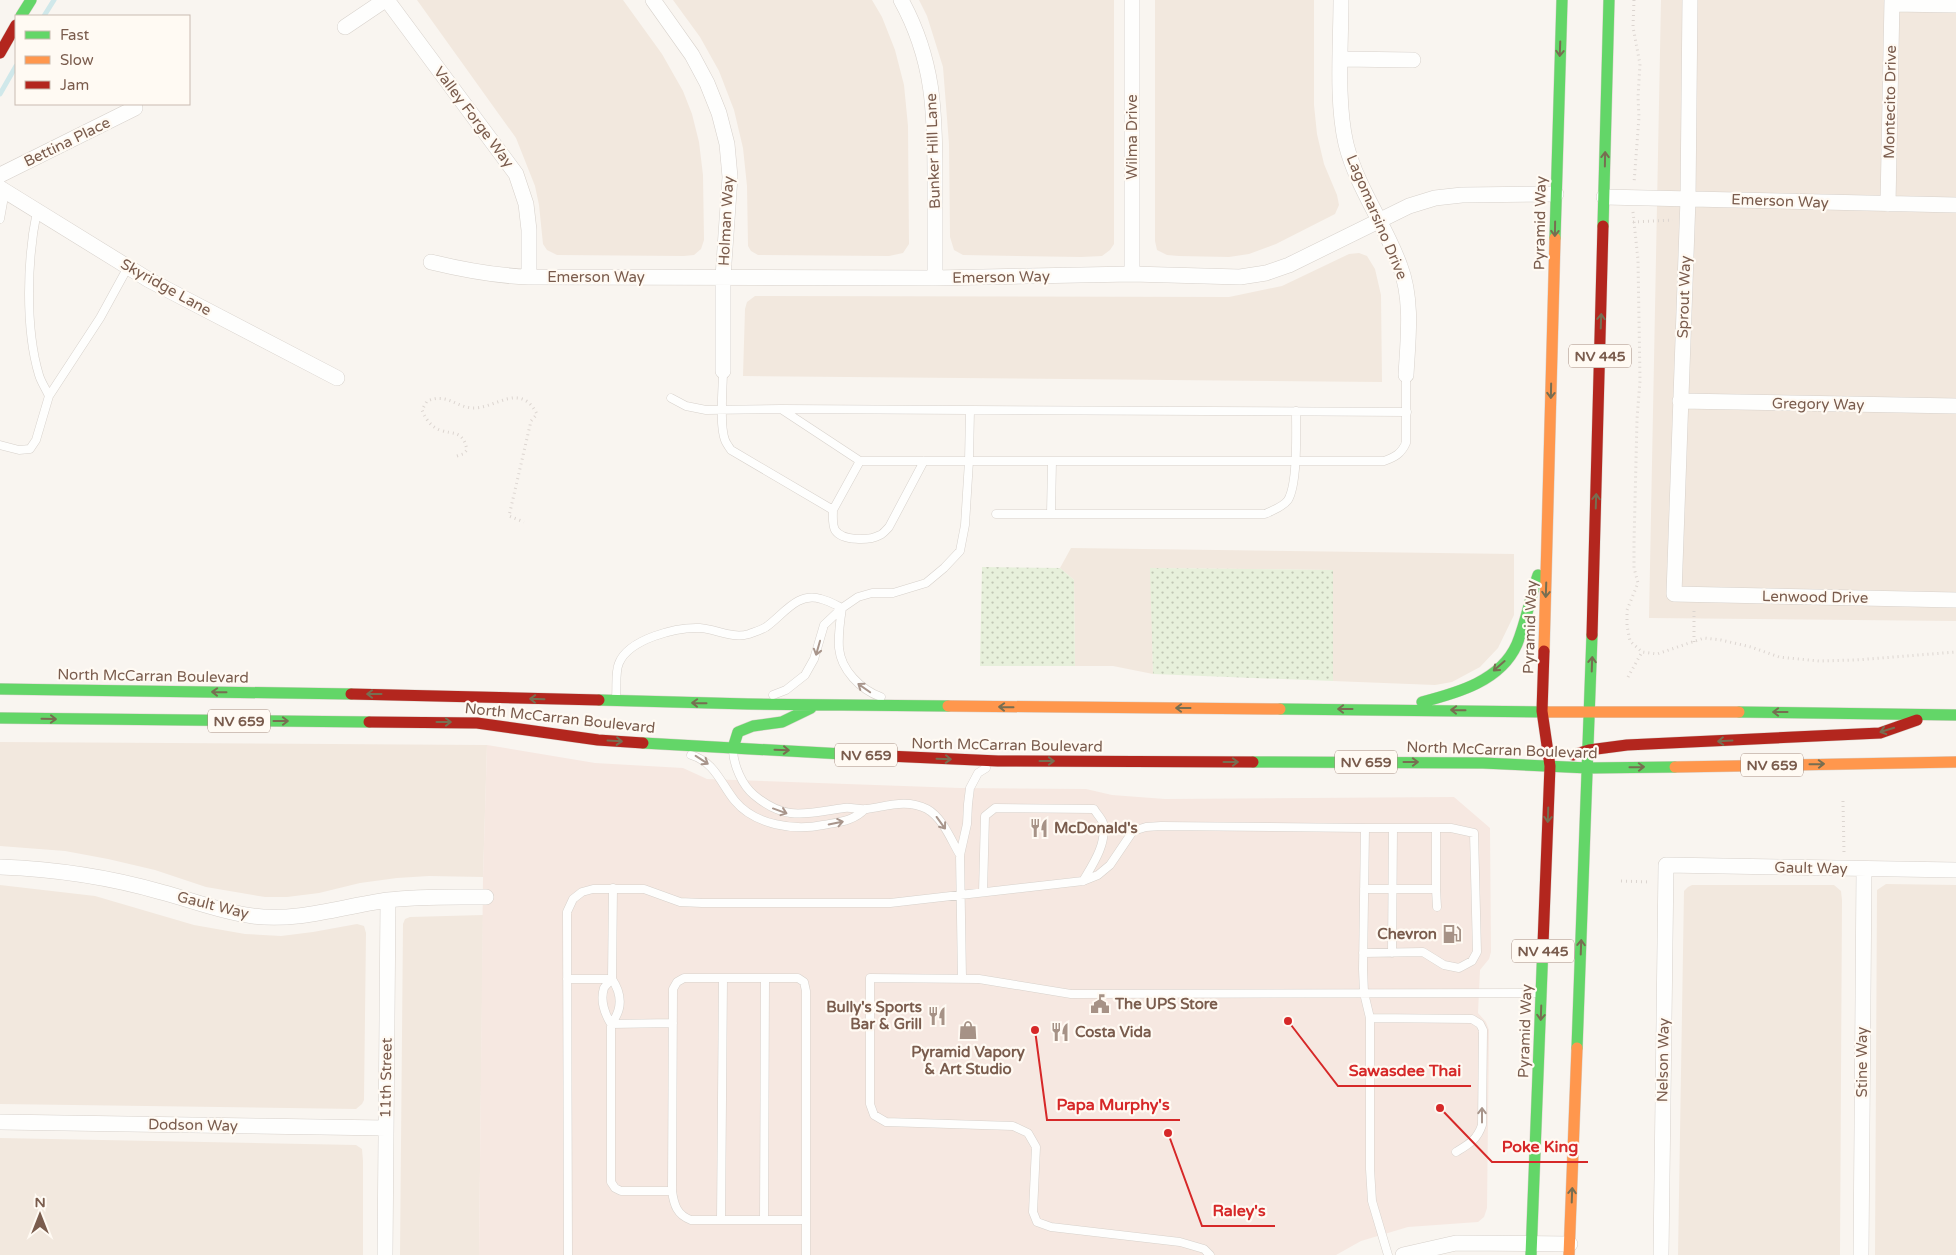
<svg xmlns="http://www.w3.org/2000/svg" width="1956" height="1255" viewBox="0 0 1956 1255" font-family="'Varela Round',sans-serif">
<defs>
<pattern id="grass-dots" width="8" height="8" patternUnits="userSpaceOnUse" patternTransform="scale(1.25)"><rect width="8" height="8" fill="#e7f0db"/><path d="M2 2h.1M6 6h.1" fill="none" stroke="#c0c6b4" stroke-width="1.8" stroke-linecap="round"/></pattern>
</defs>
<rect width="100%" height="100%" fill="#f9f5f0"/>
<path fill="#f2e8de" d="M417,0H623L662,54L683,91L692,114L699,142L703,175L704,240L701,249L694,255L684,256L557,255L547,250L543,244L539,205L535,186L516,138Z
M673,0H872L882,17L895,50L904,85L908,126L909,244L903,253L889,256L758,255L751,251L748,246L747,186L743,148L734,110L719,71L700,37Z
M919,0H1114V244L1110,250L1102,256L1081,257L963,255L954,250L950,237L949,144L943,67L927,16Z
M1155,0H1314V105L1317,134L1324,164L1337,195L1339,205L1335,214L1276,244L1249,254L1229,257L1179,256L1167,255L1157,250L1155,241Z
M1661,0H1956V621L1649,618Z
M1359,253L1367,256L1375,269L1381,295L1382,382L743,376L745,309L747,302L755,296L1229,297L1282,286L1349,254Z
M1071,548L1514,554V615L1498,648L1480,667L1452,682L1435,685L1333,681V570L1151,568L1153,674L1113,666H1075L1074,580L1060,568Z
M0,742L487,745L483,877L429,876L397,878L360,883L319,893L287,897H265L206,887L155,870L108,859L65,851L0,846Z
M1886,884L1956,885V1255H1875L1877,890Z
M0,885L95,896L194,925L245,934L281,936L313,932L357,924L364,926L366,933L364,1100L362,1104L356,1109L0,1104Z
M1692,885H1834L1841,891L1842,900L1840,1255H1678L1684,891L1688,887Z
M483,915L479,1255H400L403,924L405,919L410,917Z
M0,1138L356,1145L362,1149L363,1161V1255H0Z"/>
<path fill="#f6e8e1" d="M487,745L595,763L683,768L707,779L960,788L1086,789L1112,795L1165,799L1454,797L1490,828L1491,952L1489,959L1480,970L1478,1013L1486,1022L1489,1030L1487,1208L1484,1217L1478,1222L1408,1227L1361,1241L1336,1255H479L483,877Z"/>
<path fill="url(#grass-dots)" d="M982,567L1060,568L1074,580L1075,666H980Z
M1150,568L1333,570V681L1153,674Z"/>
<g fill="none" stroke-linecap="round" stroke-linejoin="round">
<path stroke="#d0e8ea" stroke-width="5" d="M44,16L54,0
M0,94L16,66"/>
<g stroke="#d7d1cb" stroke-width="9">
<path id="lane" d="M0,219L5,191
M49,396L100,318L128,267
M671,398L686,406L706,410L781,409L860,461L833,510L731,450C729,447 726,443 725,440C719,425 723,388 723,371
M781,409L1407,412
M0,445L19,450L30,449L36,440L49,396C46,389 41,382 39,375C25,328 27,259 37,211
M860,461H1384C1395,457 1401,454 1406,443V375
M833,510C833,516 832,524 835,530C842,541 869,541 880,535C883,534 886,530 889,527L924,461
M996,514H1265C1273,510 1283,507 1288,500C1298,483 1296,431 1296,411
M1051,514L1052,461
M842,608C840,621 838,634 839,648C841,670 861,690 881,697
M773,695L786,690L805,675L814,659L824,625L842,608L858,597L872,593H893L926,583L944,568L960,551L965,525L969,461L970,410
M616,697C617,686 615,672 619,663C629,639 676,627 700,628C716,629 732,639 749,634C754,632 761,630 766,627C783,615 798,591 821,599C829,601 836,605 842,608
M733,751C734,766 742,785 754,795C786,822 806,813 844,808C852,807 859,810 867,809C888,806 907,799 927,809C943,818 951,840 960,855
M691,755C715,762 721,784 735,801C755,825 794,831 823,825C839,822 854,821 865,809
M1364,889H1436V828
M1436,889L1437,907
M983,892L985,816L995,808L1094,809C1096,813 1102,819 1103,823C1107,844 1093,864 1083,881
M1363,953L1423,952L1444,965L1459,968L1472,961L1477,952L1474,833L1451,828H1365
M1392,953L1393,828
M567,979H612L613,888
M612,979C622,994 623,1009 611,1024C605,1014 600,1000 604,988C606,985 610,981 612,979Z
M962,979L960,855L967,824L968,804L970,788L978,773L986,768
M1370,1018L1472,1019L1480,1024L1483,1030L1482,1125C1477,1140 1469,1144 1456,1152
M672,1191H621L615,1188L611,1182V1024L673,1023
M721,1220L723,978
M764,1220L765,978
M568,1255L567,912L573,899L582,892L593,889H644L680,902L702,903H890L916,900L1083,881L1098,875L1110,865L1133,831L1146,827L1161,826L1365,828L1363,969L1364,993L1370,1018V1169L1372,1201L1388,1255
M806,1255V991L804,982L798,978H684L677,982L673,989L672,1191C674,1205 677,1215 691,1220H806
M1210,1255L1204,1249L1180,1242L1051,1227L1037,1222L1033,1212L1036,1147L1028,1133L1013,1126L886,1122L874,1115L870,1104V978L979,979L1071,994L1537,993"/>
</g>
<g stroke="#d7d1cb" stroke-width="16">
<path id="street" d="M387,0L516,174L526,204L529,230V277
M653,0L692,55L707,83L719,113L727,144L730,177L723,277V371
M901,0C934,60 935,112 935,178C935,212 935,245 935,278
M1341,0C1341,45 1336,101 1346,144C1357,188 1385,224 1400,266C1413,300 1408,339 1406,375
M1690,0L1688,199L1674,594L1956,600
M1892,4L1956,5
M345,27L385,0
M1341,59L1413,60
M0,175L135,108
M0,188L149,280L337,378
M1604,197L1956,205
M1888,204L1892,0
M431,262C464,270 495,276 529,277L935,278L1132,274L1240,277L1266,273L1289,265L1409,206L1435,198L1462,195L1556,194
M1132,274V0
M1680,401L1956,406
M0,867C54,869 109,877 161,892C192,900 221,912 253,916C299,922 343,906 388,900C420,896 453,897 486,897
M0,1122L386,1128
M385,1255L388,900
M1403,1255L1456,1243L1570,1244
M1661,1255L1666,865L1956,870
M1861,1255L1864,869"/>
</g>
<g stroke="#d9d2cb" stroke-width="12">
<path id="fast" d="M21,16L31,0
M1603,226L1609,0
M1555,238L1562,0
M0,689L351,694
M599,700L748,704L948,706
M1422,702C1457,693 1501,681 1517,644C1526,622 1530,598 1538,575
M1280,709L1547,712
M1739,712L1956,715
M0,718L369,722
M643,743L843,754
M733,748L738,732L753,726L782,722L811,708
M1253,762L1483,763L1588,768L1675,767
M1577,1048L1592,635
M1531,1255L1543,944"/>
</g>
<g stroke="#d9d2cb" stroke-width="12">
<path id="slow" d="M1544,651L1555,238
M948,706L1280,709
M1547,712H1739
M1675,767L1956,762
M1569,1255L1577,1048"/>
</g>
<g stroke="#d9d2cb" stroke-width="12">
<path id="jam" d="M0,53L16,25
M1592,635L1603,226
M351,694L599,700
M369,722L477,723L598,740L643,743
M843,754L998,761L1253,762
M1573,755L1589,750L1627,745L1880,733L1917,720
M1543,944L1550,766L1542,711L1544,651"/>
</g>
<path stroke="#dcd5d0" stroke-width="3" stroke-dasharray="1 4" stroke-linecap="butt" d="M1634,0L1633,27L1640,64L1638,97L1639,117L1634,183
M1633,212L1638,260L1640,381L1637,419L1634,543V568L1638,583L1627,610V626L1630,641L1642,652L1657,654L1704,638L1721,640L1751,647L1779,657L1819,661L1856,660L1956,652
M1633,222L1673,220
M457,456L463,454L467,450C463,430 454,435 440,430C431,427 425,418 422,410L427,401C447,393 454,406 472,408C496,409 520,381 537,414L531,421L509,516L524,522
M1694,642V610
M1628,677L1642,652
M1843,801L1844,853
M1621,881L1650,882"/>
<use href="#lane" stroke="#fefefd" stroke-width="8"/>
<use href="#street" stroke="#fefefd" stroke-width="15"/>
<use href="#fast" stroke="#63d668" stroke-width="11"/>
<use href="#slow" stroke="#ff974d" stroke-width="11"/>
<use href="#jam" stroke="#b3261e" stroke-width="11"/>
</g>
<defs><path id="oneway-shaft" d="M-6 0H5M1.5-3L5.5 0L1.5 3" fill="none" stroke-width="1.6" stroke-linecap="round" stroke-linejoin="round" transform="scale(1.25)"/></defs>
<g stroke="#776e51">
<use href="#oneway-shaft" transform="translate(1560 49) rotate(92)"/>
<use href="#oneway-shaft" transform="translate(1605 159) rotate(-89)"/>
<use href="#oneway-shaft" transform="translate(1555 229) rotate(91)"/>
<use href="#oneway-shaft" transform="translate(1601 321) rotate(-88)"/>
<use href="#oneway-shaft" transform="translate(1551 391) rotate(91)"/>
<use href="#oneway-shaft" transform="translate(1596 501) rotate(-88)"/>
<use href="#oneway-shaft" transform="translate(1546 590) rotate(92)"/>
<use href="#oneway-shaft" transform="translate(1592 664) rotate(-88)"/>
<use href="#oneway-shaft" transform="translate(1499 666) rotate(139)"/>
<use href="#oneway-shaft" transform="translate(219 692) rotate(-179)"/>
<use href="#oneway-shaft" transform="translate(374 694) rotate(-180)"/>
<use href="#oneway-shaft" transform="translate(537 699) rotate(-178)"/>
<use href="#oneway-shaft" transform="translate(699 703) rotate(-179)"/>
<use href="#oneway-shaft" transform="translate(1006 707) rotate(-179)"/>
<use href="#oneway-shaft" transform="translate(1183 708) rotate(-180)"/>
<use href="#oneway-shaft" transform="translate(1345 709) rotate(-180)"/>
<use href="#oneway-shaft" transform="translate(1458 710) rotate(-179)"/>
<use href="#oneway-shaft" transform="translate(1780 712) rotate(180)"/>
<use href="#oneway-shaft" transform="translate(49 719) rotate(1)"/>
<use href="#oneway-shaft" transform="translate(281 721)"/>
<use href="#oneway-shaft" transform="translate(444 722)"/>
<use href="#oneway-shaft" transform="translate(1887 730) rotate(163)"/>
<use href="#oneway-shaft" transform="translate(615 741) rotate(3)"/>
<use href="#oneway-shaft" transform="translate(1725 741) rotate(177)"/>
<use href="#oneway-shaft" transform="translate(782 750) rotate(2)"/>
<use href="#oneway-shaft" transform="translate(944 759) rotate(2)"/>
<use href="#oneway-shaft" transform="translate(1047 761)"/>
<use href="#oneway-shaft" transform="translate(1231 762)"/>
<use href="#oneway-shaft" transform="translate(1411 762)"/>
<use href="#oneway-shaft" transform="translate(1817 764) rotate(-1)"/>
<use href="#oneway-shaft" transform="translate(1637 767) rotate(-1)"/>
<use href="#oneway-shaft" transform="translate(1548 815) rotate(92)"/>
<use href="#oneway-shaft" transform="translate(1581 947) rotate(-88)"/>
<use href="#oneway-shaft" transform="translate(1541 1013) rotate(92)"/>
<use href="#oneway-shaft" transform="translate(1572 1195) rotate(-88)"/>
</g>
<g stroke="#a8958b">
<use href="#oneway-shaft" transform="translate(818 648) rotate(106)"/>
<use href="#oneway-shaft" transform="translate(864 688) rotate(-145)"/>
<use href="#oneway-shaft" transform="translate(702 760) rotate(33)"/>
<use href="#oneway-shaft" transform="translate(780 811) rotate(20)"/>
<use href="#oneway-shaft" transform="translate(836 823) rotate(-11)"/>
<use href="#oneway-shaft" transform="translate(941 823) rotate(54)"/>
<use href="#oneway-shaft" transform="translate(1482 1115) rotate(-90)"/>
</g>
<defs>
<g id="restaurant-bare" transform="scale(1.5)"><path d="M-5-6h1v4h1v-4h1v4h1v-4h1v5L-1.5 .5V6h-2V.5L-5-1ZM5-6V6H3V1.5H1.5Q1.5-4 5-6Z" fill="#a69286" stroke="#fffaf3" stroke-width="2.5" paint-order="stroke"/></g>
<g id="fuel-bare" transform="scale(1.5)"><path d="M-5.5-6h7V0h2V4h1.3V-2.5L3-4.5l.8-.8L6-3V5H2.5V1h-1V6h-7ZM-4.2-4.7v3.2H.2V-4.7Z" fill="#a69286" stroke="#fffaf3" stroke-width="2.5" paint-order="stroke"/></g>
<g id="civic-bare" transform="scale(1.5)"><path d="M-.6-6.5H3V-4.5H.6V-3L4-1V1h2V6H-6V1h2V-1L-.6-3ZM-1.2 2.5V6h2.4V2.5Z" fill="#a69286" stroke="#fffaf3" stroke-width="2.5" paint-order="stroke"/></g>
<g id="shop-bare" transform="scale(1.5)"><path d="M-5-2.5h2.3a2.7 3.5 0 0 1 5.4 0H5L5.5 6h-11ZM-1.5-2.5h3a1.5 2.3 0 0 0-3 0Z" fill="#a69286" stroke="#fffaf3" stroke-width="2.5" paint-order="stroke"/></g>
</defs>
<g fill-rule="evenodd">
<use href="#restaurant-bare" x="1039" y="828"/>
<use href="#fuel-bare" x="1452" y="934"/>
<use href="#civic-bare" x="1100" y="1004"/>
<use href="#restaurant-bare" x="937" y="1016"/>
<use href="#shop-bare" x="968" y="1030"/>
<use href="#restaurant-bare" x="1060" y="1032"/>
</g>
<g text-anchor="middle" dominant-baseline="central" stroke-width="4.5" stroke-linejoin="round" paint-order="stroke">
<g fill="#fffaf3" stroke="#a28b7f" stroke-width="1">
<rect x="1569" y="344.5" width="62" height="23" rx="4"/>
<rect x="208" y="709.5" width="62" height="23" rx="4"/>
<rect x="835" y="743.5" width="62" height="23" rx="4"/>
<rect x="1335" y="750.5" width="62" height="23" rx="4"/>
<rect x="1741" y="753.5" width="62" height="23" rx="4"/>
<rect x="1512" y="939.5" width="62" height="23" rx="4"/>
</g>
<g font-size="14" font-weight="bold" fill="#7a5c4d">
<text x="1600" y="356">NV 445</text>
<text x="239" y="721">NV 659</text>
<text x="866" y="755">NV 659</text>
<text x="1366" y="762">NV 659</text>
<text x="1772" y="765">NV 659</text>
<text x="1543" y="951">NV 445</text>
</g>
<g font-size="15" fill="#7a5c4d" stroke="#fffaf3">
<text transform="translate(1890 102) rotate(-89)">Montecito Drive</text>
<text transform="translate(474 117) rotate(53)">Valley Forge Way</text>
<text transform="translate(1132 137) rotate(-90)">Wilma Drive</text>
<text transform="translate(67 142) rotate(-26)">Bettina Place</text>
<text transform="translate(933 151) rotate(-92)">Bunker Hill Lane</text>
<text transform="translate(1780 201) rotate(2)">Emerson Way</text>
<text transform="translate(1377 217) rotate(67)">Lagomarsino Drive</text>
<text transform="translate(726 221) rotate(-87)">Holman Way</text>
<text transform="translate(1540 223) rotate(-89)">Pyramid Way</text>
<text x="596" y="277">Emerson Way</text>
<text transform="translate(1001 277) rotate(-1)">Emerson Way</text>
<text transform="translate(166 287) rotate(29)">Skyridge Lane</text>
<text transform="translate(1684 297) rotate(-88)">Sprout Way</text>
<text transform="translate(1818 404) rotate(1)">Gregory Way</text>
<text transform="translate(1815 597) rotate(1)">Lenwood Drive</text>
<text transform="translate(1530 627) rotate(-88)">Pyramid Way</text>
<text transform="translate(153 676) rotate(1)">North McCarran Boulevard</text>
<text transform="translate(560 718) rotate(6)">North McCarran Boulevard</text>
<text transform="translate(1007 745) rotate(1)">North McCarran Boulevard</text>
<text transform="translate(1502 750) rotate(2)">North McCarran Boulevard</text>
<text transform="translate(1811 868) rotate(1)">Gault Way</text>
<text transform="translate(213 905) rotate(14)">Gault Way</text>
<text transform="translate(1525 1031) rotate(-88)">Pyramid Way</text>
<text transform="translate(1663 1060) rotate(-89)">Nelson Way</text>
<text transform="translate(1862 1062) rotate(-90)">Stine Way</text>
<text transform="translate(386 1078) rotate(-89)">11th Street</text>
<text transform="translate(193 1125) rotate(1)">Dodson Way</text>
</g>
<g font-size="15" font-weight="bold" fill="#7a5c4d" stroke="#fffaf3" text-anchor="start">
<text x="1054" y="828">McDonald's</text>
<text x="1437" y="934" text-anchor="end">Chevron</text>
<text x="1115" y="1004">The UPS Store</text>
<text x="922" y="1007" text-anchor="end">Bully's Sports<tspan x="922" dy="17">Bar &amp; Grill</tspan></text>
<text x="1075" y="1032">Costa Vida</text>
<text x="968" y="1052" text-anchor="middle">Pyramid Vapory<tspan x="968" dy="17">&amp; Art Studio</tspan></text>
</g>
</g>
<path fill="none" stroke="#d62828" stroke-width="2" d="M1288 1021L1338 1086H1471M1035 1030L1047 1120H1180M1440 1108L1492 1162H1588M1168 1133L1202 1226H1275"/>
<g fill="#d62828" stroke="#fffaf3" stroke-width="2">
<circle cx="1288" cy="1021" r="5"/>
<circle cx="1035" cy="1030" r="5"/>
<circle cx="1440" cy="1108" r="5"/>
<circle cx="1168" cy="1133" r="5"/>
</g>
<g font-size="16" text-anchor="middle" font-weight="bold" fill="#d62828" stroke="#fffaf3" stroke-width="4.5" stroke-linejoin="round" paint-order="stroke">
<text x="1405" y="1076">Sawasdee Thai</text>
<text x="1113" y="1110">Papa Murphy's</text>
<text x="1540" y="1152">Poke King</text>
<text x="1239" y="1216">Raley's</text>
</g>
<rect x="15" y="15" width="175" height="90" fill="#fffaf3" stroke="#cabbb1"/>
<rect x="25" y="31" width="25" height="8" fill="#63d668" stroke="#cabbb1"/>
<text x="60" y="40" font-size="15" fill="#7a5c4d">Fast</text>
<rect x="25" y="56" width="25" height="8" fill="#ff974d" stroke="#cabbb1"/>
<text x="60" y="65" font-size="15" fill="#7a5c4d">Slow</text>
<rect x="25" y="81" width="25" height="8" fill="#b3261e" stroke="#cabbb1"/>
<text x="60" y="90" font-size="15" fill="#7a5c4d">Jam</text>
<g transform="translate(40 1215)" stroke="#fffaf3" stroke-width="4" paint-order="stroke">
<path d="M0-4L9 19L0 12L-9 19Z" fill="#7a5c4d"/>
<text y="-8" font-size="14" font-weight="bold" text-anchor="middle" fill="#7a5c4d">N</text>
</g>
</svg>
